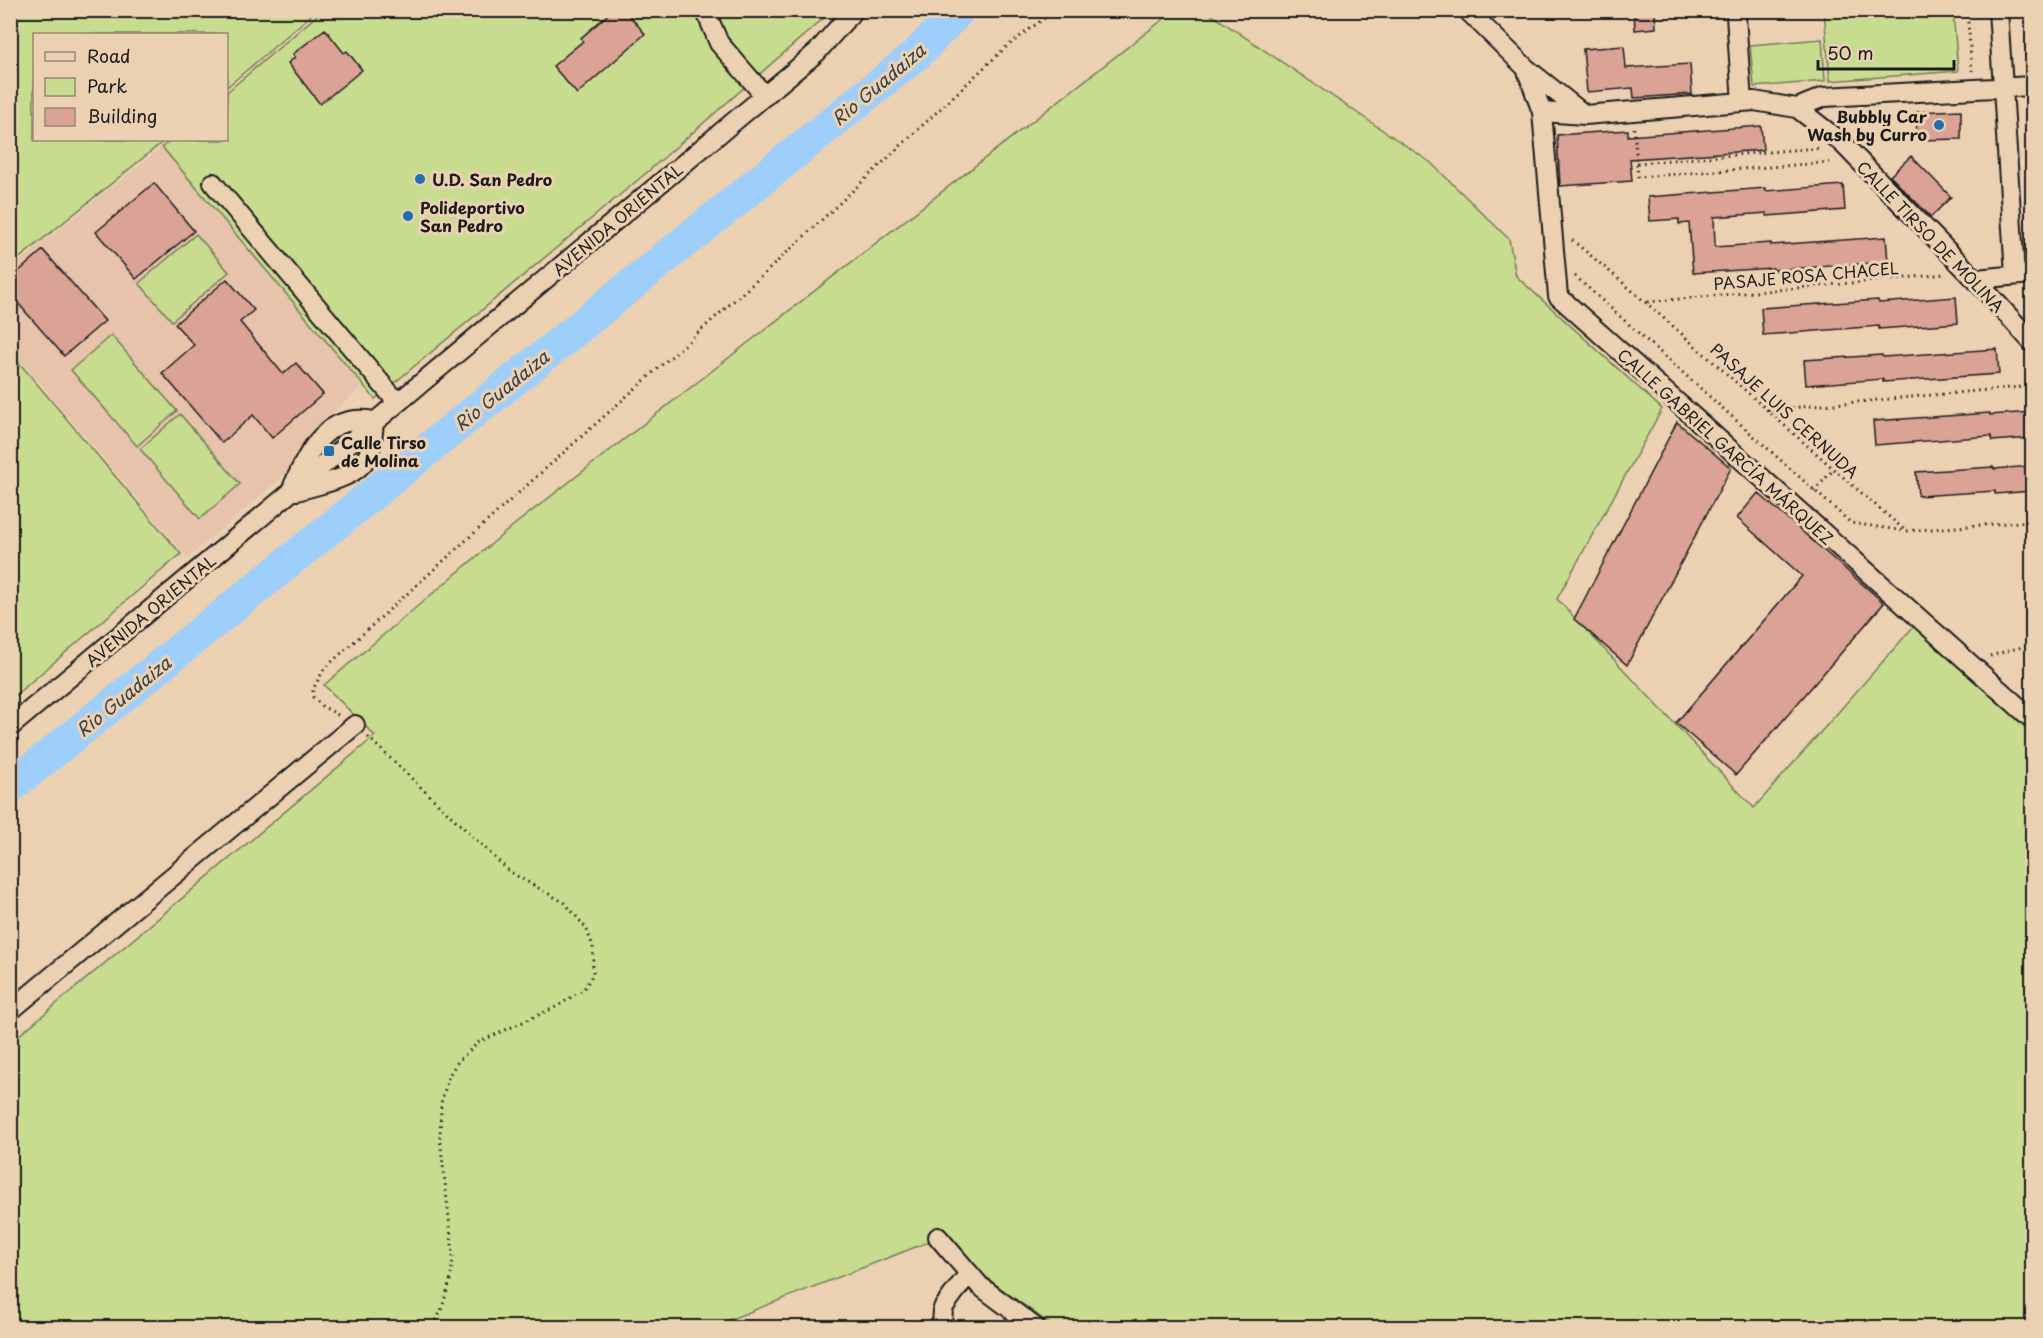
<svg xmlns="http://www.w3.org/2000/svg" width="2043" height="1338" viewBox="0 0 2043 1338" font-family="'Playpen Sans',sans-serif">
<rect width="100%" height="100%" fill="#ebd1b2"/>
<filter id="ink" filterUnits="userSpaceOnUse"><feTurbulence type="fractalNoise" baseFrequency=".0167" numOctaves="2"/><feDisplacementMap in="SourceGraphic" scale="12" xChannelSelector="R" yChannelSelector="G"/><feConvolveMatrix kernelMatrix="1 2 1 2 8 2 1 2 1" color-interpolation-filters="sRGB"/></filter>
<g filter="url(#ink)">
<path fill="#e6c3aa" d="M162,147L364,385L314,429L288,472L188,558L11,349L10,269Z"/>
<path fill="#c8dc90" stroke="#727c56" stroke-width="1.5" d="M11,10H316V11L227,87L226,34H34V140H165L11,265Z
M322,11H832L645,174L375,399L162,147L171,140H226L227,92Z
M1174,11H1206L1430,162L1509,239L1516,276L1662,409L1557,599L1754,808L1914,626L2032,733V1327H1054L980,1273L949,1234L711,1327L11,1328V1042L375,736L324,685L514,525Z
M1824,11H1953L1958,71L1830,81Z
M1822,39L1825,81L1754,87L1750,45Z
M196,234L229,272L172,321L139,283Z
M111,335L177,411L137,446L71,370Z
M10,352L181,554L11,699H10Z
M180,414L240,484L200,519L140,449Z"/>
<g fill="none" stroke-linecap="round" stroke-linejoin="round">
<path stroke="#9ecefa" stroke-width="33" d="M10,787L917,54L959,10"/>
</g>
<path fill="#dba296" stroke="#1c1c1c" stroke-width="1.5" d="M613,10H625L645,34L577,94L553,66L583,41L581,38Z
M1634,10H1655L1656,28L1635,30Z
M325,29L344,53L347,51L362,70L320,104L288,63L295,57L293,54Z
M1624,46L1626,68L1690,64L1692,94L1634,98L1633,88L1587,92L1583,49Z
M1961,110V139L1917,140L1916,112Z
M1761,126L1763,150L1630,159L1632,181L1560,186L1557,135L1628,130V136Z
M1911,156L1951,197L1931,217L1890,176Z
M154,183L194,231L136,279L96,232Z
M1843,185L1845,210L1767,216V213L1714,217L1715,247L1771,243V245L1886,237L1888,262L1773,270V268L1693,273L1689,223L1679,224V219L1650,221L1648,197L1766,188V191Z
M43,250L105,321L64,356L10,294V279Z
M227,279L254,310L240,322L283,374L296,363L323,394L272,438L253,415L222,443L162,373L194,345L175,324Z
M1956,297L1958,323L1879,329V326L1763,335L1761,308L1878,300L1879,303Z
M1997,349L1999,374L1883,382V379L1806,385L1804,360L1882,355L1883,357Z
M2032,412V438L1992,441L1991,436L1875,445L1873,421L1990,413V415Z
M1677,422L1731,468L1627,665L1574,619Z
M2032,466V491L1995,494V491L1918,496L1916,472L1993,467L1994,469Z
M1758,493L1884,603L1736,775L1676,723L1802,576L1737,518Z"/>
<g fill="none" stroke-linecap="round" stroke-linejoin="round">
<g stroke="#1c1c1c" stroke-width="22">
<path id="minor" d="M705,10L719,43L765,96
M1467,10L1526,68L1585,115
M1998,10L2015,275
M1736,16L1742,102
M1526,68L1542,112L1558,296L2032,719
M1797,108L1824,97L2032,86
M1542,112L1585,115L1754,101L1797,108L1841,142L1975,279L2032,342
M213,183L397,402
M1975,279L2032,274
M293,486C310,448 327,413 374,421
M297,491C319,484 358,479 368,455C373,444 373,432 374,421
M10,727L817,52L854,10
M10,1011L355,725
M938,1237L980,1286L1036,1328
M942,1328L943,1308L969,1273"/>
</g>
<path stroke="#1c1c1c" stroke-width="3" stroke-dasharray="1.5 4.5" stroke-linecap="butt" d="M1967,10L1972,71
M1634,128L1638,177L1834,162
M1637,163L1816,148L1820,150
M1572,240C1686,334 1793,436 1906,531L2032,521
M1575,276L1851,523L1905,531
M1648,302L1946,274
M1768,410L2032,386
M1814,491L1833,470
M1990,656L2032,644
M338,715L322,706L313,697V689L324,669L535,478L765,273L1005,48L1055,10
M368,737L510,872L565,903L586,928L593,946V974L584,989L558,1006L479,1042L459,1060L449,1075L441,1103L440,1138L453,1254L451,1278L441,1311L432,1328"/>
<use href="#minor" stroke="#ebd1b2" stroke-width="18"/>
</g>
</g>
<g fill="#1f6fb2" stroke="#ebd1b2" stroke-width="2">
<circle cx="1939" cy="125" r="6"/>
<circle cx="420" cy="179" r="6"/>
<circle cx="408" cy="216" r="6"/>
<rect x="323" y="445" width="12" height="12" rx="3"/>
</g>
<g text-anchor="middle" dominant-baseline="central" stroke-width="6" stroke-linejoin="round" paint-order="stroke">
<g font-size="16" font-weight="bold" fill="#1c1c1c" stroke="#ebd1b2" text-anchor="start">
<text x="1927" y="116" text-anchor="end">Bubbly Car<tspan x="1927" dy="18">Wash by Curro</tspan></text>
<text x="432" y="179">U.D. San Pedro</text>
<text x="420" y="207">Polideportivo<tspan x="420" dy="18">San Pedro</tspan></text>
<text x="341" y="442">Calle Tirso<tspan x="341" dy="18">de Molina</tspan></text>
</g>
<g font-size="16" fill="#1c1c1c" stroke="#ebd1b2">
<text transform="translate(617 219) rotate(-40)">AVENIDA ORIENTAL</text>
<text transform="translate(1931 236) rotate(46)">CALLE TIRSO DE MOLINA</text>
<text transform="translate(1806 275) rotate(-5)">PASAJE ROSA CHACEL</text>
<text transform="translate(1785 410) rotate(42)">PASAJE LUIS CERNUDA</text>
<text transform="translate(1726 446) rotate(42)">CALLE GABRIEL GARCÍA MÁRQUEZ</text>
<text transform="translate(150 610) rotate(-40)">AVENIDA ORIENTAL</text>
</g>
<g font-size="18" font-style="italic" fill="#364048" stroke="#ebd1b2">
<text transform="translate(878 84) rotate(-40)">Rio Guadaiza</text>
<text transform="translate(501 390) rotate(-39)">Rio Guadaiza</text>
<text transform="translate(123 696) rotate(-39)">Rio Guadaiza</text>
</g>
</g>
<rect width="2043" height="1338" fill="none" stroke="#ebd1b2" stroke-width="36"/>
<rect x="18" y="18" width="2007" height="1302" fill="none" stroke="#1c1c1c" stroke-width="2" filter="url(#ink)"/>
<rect x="33" y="33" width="195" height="108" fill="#ebd1b2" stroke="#988976" stroke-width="1.5"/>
<rect x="45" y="52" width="30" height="9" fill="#ebd1b2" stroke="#988976" stroke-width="1.5"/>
<text x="87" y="63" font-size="18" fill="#1c1c1c">Road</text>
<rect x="45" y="78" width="30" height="18" fill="#c8dc90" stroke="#988976" stroke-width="1.5"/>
<text x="87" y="93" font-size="18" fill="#1c1c1c">Park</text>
<rect x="45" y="108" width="30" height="18" fill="#dba296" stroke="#988976" stroke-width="1.5"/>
<text x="87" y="123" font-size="18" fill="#1c1c1c">Building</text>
<path d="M1818 60v9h136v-9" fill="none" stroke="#1c1c1c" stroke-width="3"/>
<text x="1827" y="60" font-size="18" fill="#1c1c1c" stroke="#ebd1b2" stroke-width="4.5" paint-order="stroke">50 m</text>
</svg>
